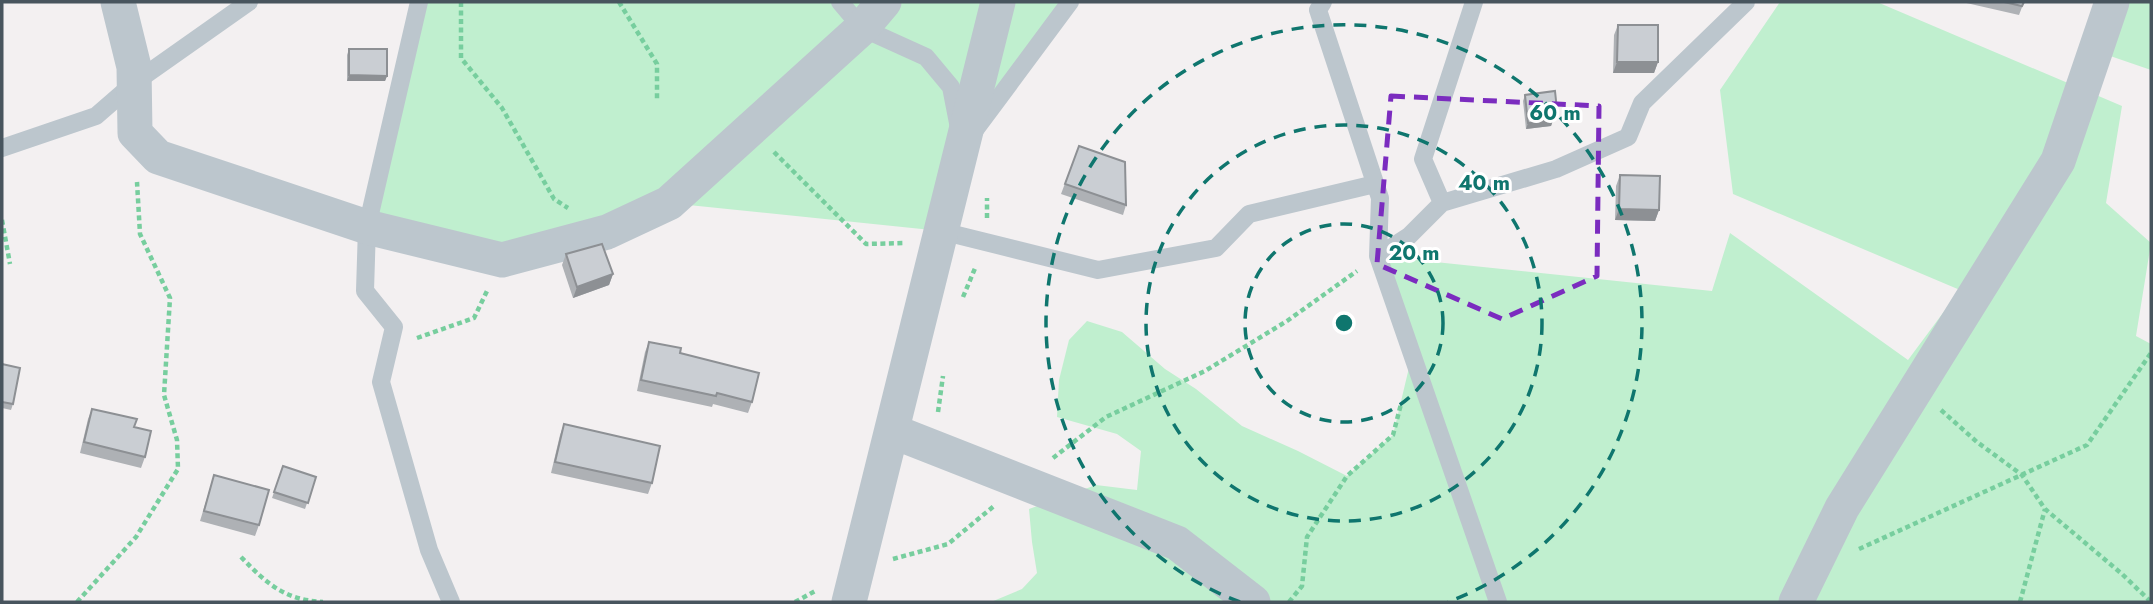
<svg xmlns="http://www.w3.org/2000/svg" width="2153" height="604" viewBox="0 0 2153 604" font-family="Jost,sans-serif">
<rect width="100%" height="100%" fill="#f3f0f1"/>
<path fill="#c0efcf" d="M419,2H1070L962,147L941,231L669,203L502,260L367,227Z
M1780,2H1877L2122,106L2106,203L2151,243L2136,336L2151,344V602H991L1022,589L1037,573L1032,542L1029,509L1096,485L1137,490L1141,451L1117,434L1057,417L1059,380L1069,340L1087,321L1122,332L1165,369L1196,389L1242,426L1298,451L1347,476L1393,435L1412,355L1378,256L1712,291L1730,233L1908,360L1960,290L1733,194L1720,90Z
M2107,2H2151V70L2087,48Z"/>
<g fill="none" stroke-linecap="round" stroke-linejoin="round">
<path stroke="#77ce9e" stroke-width="4.5" stroke-dasharray="5 3.5" stroke-linecap="butt" d="M461,2V58L502,108L554,199L568,208
M619,2L657,64V100
M774,152L866,244L905,243
M987,218V198
M2,220L10,264
M963,297L976,266
M417,338L474,318L488,289
M1941,410L1977,442L2022,475L2045,509L2122,574L2151,602
M938,412L943,376
M1053,458L1106,417L1205,371L1287,321L1357,271
M1859,549L2087,445L2151,353
M241,557C267,584 285,600 323,602
M893,559L948,544L994,506
M77,602L136,537L178,469L177,440L164,395L170,298L140,234L137,182
M795,602L817,590
M1289,602L1302,586L1307,537L1347,476L1393,435L1401,404
M2020,602L2045,509"/>
<path stroke="#bcc6cd" stroke-width="18" d="M419,2L367,227L365,291L394,327L381,382L429,550L451,602
M840,2L862,28L926,57L951,87L959,128
M1323,2L1318,10L1380,198L1378,256L1498,602
M975,130L1070,2
M2,148L96,116L134,83L249,2
M1442,203L1423,159L1474,2
M941,231L1098,270L1216,248L1249,214L1375,184
M1378,256L1409,236L1442,203L1556,169L1628,137L1642,103L1746,2"/>
<path stroke="#bcc6cd" stroke-width="35" d="M118,2L134,67L135,133L158,157L367,227L502,260L607,232L669,203L862,28L884,2
M892,431L1177,543L1253,602
M849,602L998,2
M1796,602L1842,508L2058,161L2112,2"/>
</g>
<path fill="#aeb1b5" d="M1962,2H2024L2019,15Z
M1618,25L1658,62L1654,73H1613L1614,35Z
M349,49L387,76L385,81H347V55Z
M1525,95L1557,110L1551,126L1526,129L1523,101Z
M1079,146L1126,205L1123,215L1061,194Z
M1620,175L1659,210L1655,221L1615,220L1616,186Z
M566,254L613,274L609,285L573,298L562,265Z
M649,342L680,353L752,402L748,413L713,404L712,407L637,391L645,352Z
M2,364L13,404L11,410L2,408Z
M92,409L134,427L145,457L141,468L80,453L88,419Z
M564,424L652,483L648,494L551,473L560,435Z
M283,466L316,477L305,509L272,498Z
M214,475L259,525L255,536L200,521Z"/>
<path fill="#8d9094" d="M1617,62H1658L1654,73H1613Z
M349,75L387,76L385,81H347Z
M1553,120L1551,126L1526,129L1528,123Z
M1619,209L1659,210L1655,221L1615,220Z
M613,274L609,285L573,298L577,287Z"/>
<path fill="#caced3" stroke="#8d9094" stroke-width="2" d="M2004,2H2024L2022,6Z
M1618,25H1658V62H1617Z
M349,49H387V76L349,75Z
M1555,91L1557,110L1553,120L1528,123L1525,95Z
M1079,146L1125,162L1126,205L1065,184Z
M1620,175L1660,176L1659,210L1619,209Z
M602,244L613,274L577,287L566,254Z
M649,342L681,348L680,353L759,373L752,402L717,393L716,396L641,380Z
M2,364L20,368L13,404L2,402Z
M92,409L137,419L134,427L151,431L145,457L84,442Z
M564,424L660,446L652,483L555,462Z
M283,466L316,477L308,503L274,492Z
M214,475L269,490L259,525L204,511Z"/>
<path fill="none" stroke="#7b2cbf" stroke-width="5" stroke-dasharray="14 9" stroke-linejoin="round" d="M1391,96L1599,106L1597,276L1502,319L1377,264Z"/>
<g fill="none" stroke="#0f766e" stroke-width="3.5" stroke-dasharray="12 9">
<circle cx="1344" cy="323" r="99"/>
<circle cx="1344" cy="323" r="198"/>
<path d="M1240 602A298 298 0 1 1 1448 602"/>
</g>
<circle cx="1344" cy="323" r="10" fill="#0f766e" stroke="#fff" stroke-width="3.5"/>
<g font-size="21" text-anchor="middle" font-weight="bold" fill="#0f766e" stroke="#fff" stroke-width="6" stroke-linejoin="round" paint-order="stroke">
<text x="1555" y="120">60 m</text>
<text x="1484" y="190">40 m</text>
<text x="1414" y="260">20 m</text>
</g>
<rect width="2153" height="604" fill="none" stroke="#48555e" stroke-width="7"/>
</svg>
